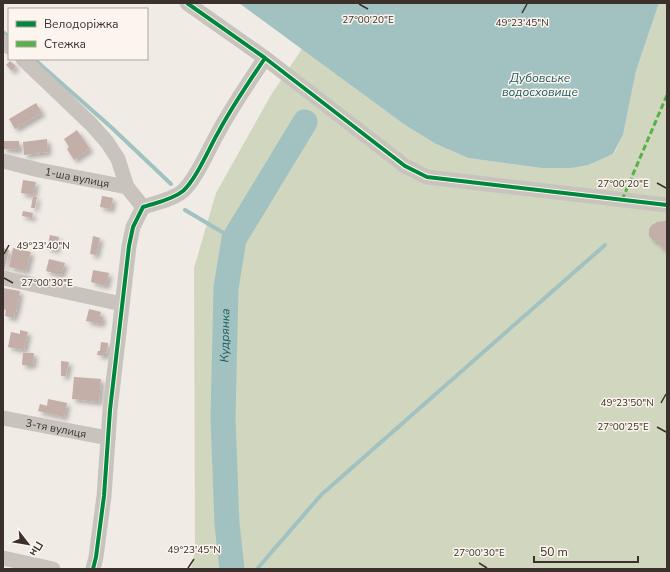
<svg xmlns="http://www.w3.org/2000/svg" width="670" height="572" viewBox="0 0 670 572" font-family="'Nunito Sans',sans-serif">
<defs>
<filter id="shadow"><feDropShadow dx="3.5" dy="3.5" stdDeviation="2" flood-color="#0004"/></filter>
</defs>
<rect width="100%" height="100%" fill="#f0ebe5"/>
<path fill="#d1d6bf" d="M659,3H667V569H191L195,551L194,268L216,193L271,95L302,49L405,125L436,144L468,158L541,168H571L614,154L623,135L636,71Z"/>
<path fill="#a1c2c1" d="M239,3H659L636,71L623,135L613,154L588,165L571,168H541L468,158L436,144L405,125Z"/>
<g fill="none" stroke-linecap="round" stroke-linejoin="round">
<path stroke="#a1c2c1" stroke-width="4" d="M3,32L9,37
M34,59L111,127L171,184
M185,210L234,239
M257,569L321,495L605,245"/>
<path stroke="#a1c2c1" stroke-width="25" id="s1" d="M232,569L227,524L223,418L226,288L234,239L305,122"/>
</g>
<path fill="#c3afa7" filter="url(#shadow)" d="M10,61L16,66L12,71L6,65Z
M36,103L42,113L15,129L9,119Z
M77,130L90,149L74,160L67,149L69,147L64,139Z
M47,139L48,152L24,155L23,142Z
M3,141H19V150L3,149Z
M23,180L36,182L33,195L21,193Z
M33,196L37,197L35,208H31Z
M102,196L113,198L111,209L100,207Z
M23,211L33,213L32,218L22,216Z
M667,219V249L661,247L658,242L653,240L649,236V229L652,225L657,222L665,221Z
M50,235L59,237L56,250L47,248Z
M93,236L100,238L96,255L90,254Z
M3,248L9,250L4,271H3Z
M13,248L31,252L26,271L9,267Z
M49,259L65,263L61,275L46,271Z
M93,270L109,273L106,286L91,282Z
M3,288L20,291L16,312L15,311L14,318L5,316L6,310L3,309Z
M89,309L101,312L100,316L103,317L101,324L86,321Z
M20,330L28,332L24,350L8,347L11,332L20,334Z
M101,342L108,343L107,353L105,352V356L97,355L98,351H100Z
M23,353H34L33,365H22Z
M61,361L69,362L66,376H61Z
M74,377L101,379L99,402L72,399Z
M48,399L67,403L64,417L38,411L40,404L47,406Z"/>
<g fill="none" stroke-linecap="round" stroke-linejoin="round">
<g stroke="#c9c3be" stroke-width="15">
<path d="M187,3L265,58L405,166L427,177L667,205"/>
<path d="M3,42L9,47"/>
<path d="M23,59L91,124L107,142L118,159L127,187"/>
<path id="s2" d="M3,161L39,170L127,187L143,207"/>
<path d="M3,278L122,304"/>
<path id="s3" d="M3,418L108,438"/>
<path d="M3,558L53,569"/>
<path d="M93,569L96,557L104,496L110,410L129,246L133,227L143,207C155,203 172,200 183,191C197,178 209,148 219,131C233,105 249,82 265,58"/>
</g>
<path stroke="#57b246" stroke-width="3" stroke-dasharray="6 3" stroke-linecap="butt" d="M622,200L667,95"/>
<g stroke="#fbf5ee" stroke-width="6">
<path id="cycleway" d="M187,3L265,58L405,166L427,177L667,205
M93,569L96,557L104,496L110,410L129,246L133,227L143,207C155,203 172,200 183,191C197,178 209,148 219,131C233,105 249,82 265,58"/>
</g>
<use href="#cycleway" stroke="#00873e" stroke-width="4"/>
</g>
<path fill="none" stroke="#3b302b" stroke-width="1.5" d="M359,4L368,9M522,13L527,4M657,183L666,188M4,254L9,245M4,278L13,283M661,403L666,394M657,427L666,432M479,563L487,568M188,568L194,559"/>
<g text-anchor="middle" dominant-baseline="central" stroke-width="3" stroke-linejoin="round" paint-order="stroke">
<g font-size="11" fill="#3b302b" stroke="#fbf5ee">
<text stroke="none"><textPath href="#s2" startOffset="76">1-ша вулиця</textPath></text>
<text stroke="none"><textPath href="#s3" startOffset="54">3-тя вулиця</textPath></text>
</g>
<g font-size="12" font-style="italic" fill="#1f5a5e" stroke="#fbf5ee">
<text x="540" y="78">Дубовське<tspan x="540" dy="14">водосховище</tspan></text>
<text stroke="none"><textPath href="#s1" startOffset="234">Кудрянка</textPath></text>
</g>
</g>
<g font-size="10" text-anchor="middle" fill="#3b302b" stroke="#fbf5ee" stroke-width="3" stroke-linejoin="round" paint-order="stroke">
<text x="368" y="23">27°00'20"E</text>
<text x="522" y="26">49°23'45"N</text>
<text x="623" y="187">27°00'20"E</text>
<text x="43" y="249">49°23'40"N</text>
<text x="47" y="286">27°00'30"E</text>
<text x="627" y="406">49°23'50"N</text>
<text x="623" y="430">27°00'25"E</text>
<text x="194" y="553">49°23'45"N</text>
<text x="479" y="556">27°00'30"E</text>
</g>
<rect width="670" height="572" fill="none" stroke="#3b302b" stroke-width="8"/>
<rect x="8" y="8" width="140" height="52" fill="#fbf5ee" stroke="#aea6a0"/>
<rect x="16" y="21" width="20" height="6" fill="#00873e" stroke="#aea6a0"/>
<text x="44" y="28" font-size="12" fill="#3b302b">Велодоріжка</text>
<rect x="16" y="41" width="20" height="6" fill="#57b246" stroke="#aea6a0"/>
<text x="44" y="48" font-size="12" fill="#3b302b">Стежка</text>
<g transform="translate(28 544) rotate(121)" stroke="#fbf5ee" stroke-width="3" paint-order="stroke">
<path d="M0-3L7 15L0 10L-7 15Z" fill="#3b302b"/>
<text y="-6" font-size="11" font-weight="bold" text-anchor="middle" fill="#3b302b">Пн</text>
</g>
<path d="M534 556v6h104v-6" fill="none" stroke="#3b302b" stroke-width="2"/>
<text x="540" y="556" font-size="12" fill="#3b302b" stroke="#fbf5ee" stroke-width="3" paint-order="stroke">50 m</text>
</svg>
